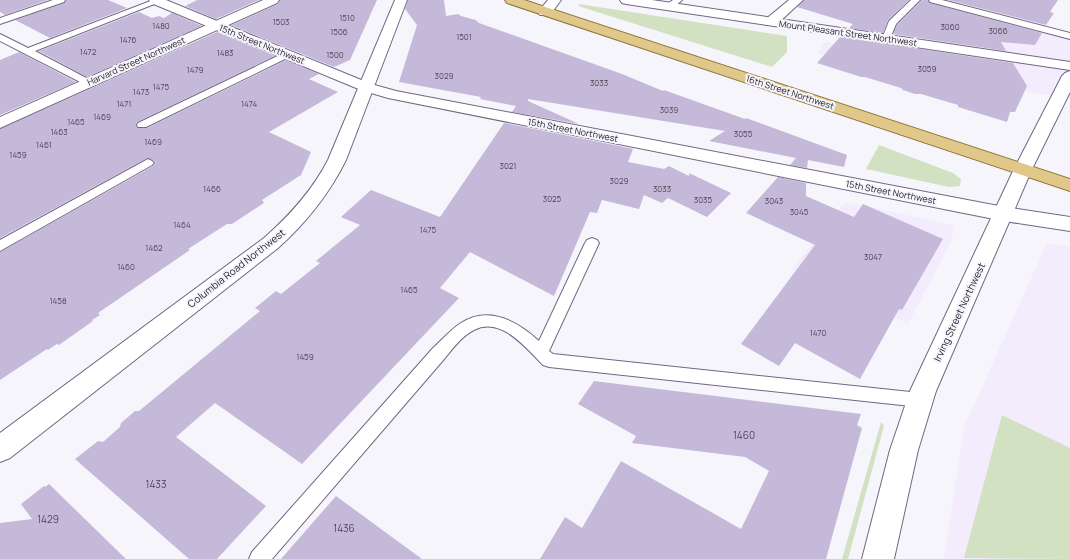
<svg xmlns="http://www.w3.org/2000/svg" width="1070" height="559" viewBox="0 0 1070 559" font-family="Manrope,sans-serif">
<rect width="100%" height="100%" fill="#f7f5fc"/>
<path fill="#f2ecfd" d="M918,0H928L1063,35H1070V99L817,53L825,42L867,48Z
M845,202L953,225L952,240L908,324L792,269Z
M1047,243L1070,246V559H944L964,427Z"/>
<path fill="#d2e1c1" d="M579,4L787,36V52L772,67L578,6Z
M879,145L953,173L961,179L960,186L949,187L866,169Z
M1002,415L1070,448V559L964,558Z
M881,422L884,426L848,559H842Z"/>
<path fill="#c5b9d9" d="M0,0H48L5,15L0,12Z
M66,0H108L127,8L50,38L15,20L64,3Z
M197,0H259L216,19L185,6Z
M280,0H377L350,60L334,67L231,25L278,4Z
M408,0H444L446,16L458,14L461,16L476,20L479,23L622,74L663,91L664,90L745,119L746,118L847,155L844,167L808,160L807,168L790,165L796,158L709,141L725,131L528,99V101L579,124L512,112L516,106L480,99L481,97L399,82L417,25L405,9Z
M804,0H909L888,20L883,33L849,28L853,24L797,7Z
M922,0H928L930,3L1042,33L1035,45L1001,42L1006,51L893,34L897,25Z
M948,0H1058L1050,12L1054,13L1046,25Z
M139,12L152,18L159,16L164,18L172,13L202,26L87,77L39,51Z
M217,32L275,56L137,122L136,124L137,128H147L286,60L319,74L309,79L338,92L269,132L311,152L301,175L262,200L264,203L244,216L232,224H227L188,249L190,250L98,313L100,315L92,320L93,321L59,345L57,344L48,350L47,349L0,380V252L153,166L156,163L153,160L147,158L0,238V129Z
M840,37L1013,63L1027,86L1015,112H1010L1007,122L958,107V105L921,94H915L903,90L901,88L865,77H861L817,63Z
M19,52L76,82L0,115V60Z
M504,123L629,148L633,149L628,162L664,169L669,166L689,176V173L731,193L707,217L668,198L662,203L644,195L639,209L602,200L597,213L590,212L554,296L470,252L440,288L459,298L302,464L215,403L176,437L266,506L217,559H189L75,459L98,441L103,442L120,427L121,423L135,411H139L260,311L255,308L276,291L281,294L320,263L316,261L360,225L341,217L371,190L440,217Z
M778,177L806,183V196L854,217L863,204L943,239L902,310L899,309L860,379L795,343L779,366L741,344L815,245L746,213Z
M594,381L861,414L857,425L862,428L826,559H540L565,517L582,528L621,461L741,529L769,471L745,457L632,443L636,436L578,404Z
M49,484L126,559H0V523L32,519L21,504L44,486L45,487Z
M336,496L422,559H281Z"/>
<g fill="none" stroke-linecap="round" stroke-linejoin="round">
<g stroke="#716684" stroke-width="2">
<path id="service" d="M53,0H65L64,2L0,24V18Z
M153,0L162,1L35,51L92,81L94,83L92,85H86L0,41V34L28,48Z
M673,0H682L673,8H667V4Z
M911,0H920L896,24L889,41H883L882,39L889,21Z
M929,0H942L1070,33V39L930,2Z
M286,52L289,53L291,55L289,57L146,127H138L137,125L138,123Z
M148,159L152,161L154,163L152,165L0,251V240Z
M592,238L597,240L599,243L549,351L553,354L920,393L926,395L928,400L926,405L920,407L549,367L543,365C526,348 501,316 474,330C462,336 453,348 445,358L272,559H249L252,552L433,348C442,340 450,330 461,323C489,305 517,321 539,341L585,243L587,240Z"/>
</g>
<g stroke="#716684" stroke-width="2">
<path id="minor" d="M789,0H803L776,25H766L764,22L766,19Z"/>
</g>
<g stroke="#716684" stroke-width="2">
<path id="tertiary" d="M149,0H166L371,84L396,91L1004,207L1070,217V231L1004,221L388,98L361,90L151,3Z
M548,0H561L550,15H540L538,12Z
M620,0H652L1070,62V70L626,4L622,3Z"/>
</g>
<g stroke="#716684" stroke-width="2">
<path id="secondary" d="M263,0H279L277,3L0,128V117Z
M395,0H407L346,160C329,194 307,222 278,248L10,458L0,462V433L264,238C290,215 312,191 328,160Z
M1070,71V92L1032,169L936,391L918,450L894,559H862L890,450L910,391L1014,169L1062,76L1065,73Z"/>
</g>
<g stroke="#927638" stroke-width="2">
<path id="primary" d="M505,0H524L1070,179V191L507,3Z"/>
</g>
<use href="#service" fill="#fff" fill-rule="evenodd"/>
<use href="#minor" fill="#fff" fill-rule="evenodd"/>
<use href="#tertiary" fill="#fff" fill-rule="evenodd"/>
<use href="#secondary" fill="#fff" fill-rule="evenodd"/>
<use href="#primary" fill="#e0c88b" fill-rule="evenodd"/>
</g>
<g text-anchor="middle" dominant-baseline="central" stroke-width="4" stroke-linejoin="round" paint-order="stroke">
<g font-size="8" fill="#4d4657">
<text x="347" y="17">1510</text>
<text x="281" y="21">1503</text>
<text x="161" y="25">1480</text>
<text x="950" y="26">3060</text>
<text x="998" y="30">3066</text>
<text x="339" y="31">1506</text>
<text x="464" y="36">1501</text>
<text x="128" y="39">1476</text>
<text x="88" y="51">1472</text>
<text x="225" y="52">1483</text>
<text x="335" y="54">1500</text>
<text x="927" y="68">3059</text>
<text x="195" y="69">1479</text>
<text x="444" y="75">3029</text>
<text x="599" y="82">3033</text>
<text x="161" y="86">1475</text>
<text x="141" y="91">1473</text>
<text x="124" y="103">1471</text>
<text x="249" y="103">1474</text>
<text x="669" y="109">3039</text>
<text x="102" y="116">1469</text>
<text x="76" y="121">1465</text>
<text x="59" y="131">1463</text>
<text x="743" y="133">3055</text>
<text x="153" y="141">1469</text>
<text x="44" y="144">1461</text>
<text x="18" y="154">1459</text>
<text x="508" y="165">3021</text>
<text x="619" y="180">3029</text>
<text x="212" y="188">1466</text>
<text x="662" y="188">3033</text>
<text x="552" y="198">3025</text>
<text x="703" y="199">3035</text>
<text x="774" y="200">3043</text>
<text x="799" y="211">3045</text>
<text x="182" y="224">1464</text>
<text x="428" y="229">1475</text>
<text x="154" y="247">1462</text>
<text x="873" y="256">3047</text>
<text x="126" y="266">1460</text>
<text x="409" y="289">1465</text>
<text x="58" y="300">1458</text>
<text x="818" y="332">1470</text>
<text x="305" y="356">1459</text>
</g>
<g font-size="9" fill="#25202c" stroke="#f7f5fc">
<text transform="translate(848 33) rotate(8)">Mount Pleasant Street Northwest</text>
<text transform="translate(262 44) rotate(22)">15th Street Northwest</text>
<text transform="translate(136 61) rotate(-24)">Harvard Street Northwest</text>
<text transform="translate(790 92) rotate(18)">16th Street Northwest</text>
<text transform="translate(573 130) rotate(11)">15th Street Northwest</text>
<text transform="translate(891 192) rotate(11)">15th Street Northwest</text>
</g>
<g font-size="10" fill="#25202c" stroke="#f7f5fc">
<text transform="translate(236 268) rotate(-38)">Columbia Road Northwest</text>
<text transform="translate(959 312) rotate(-65)">Irving Street Northwest</text>
</g>
<g font-size="10" fill="#4d4657">
<text x="744" y="435">1460</text>
<text x="156" y="484">1433</text>
<text x="48" y="519">1429</text>
<text x="344" y="528">1436</text>
</g>
</g>
</svg>
